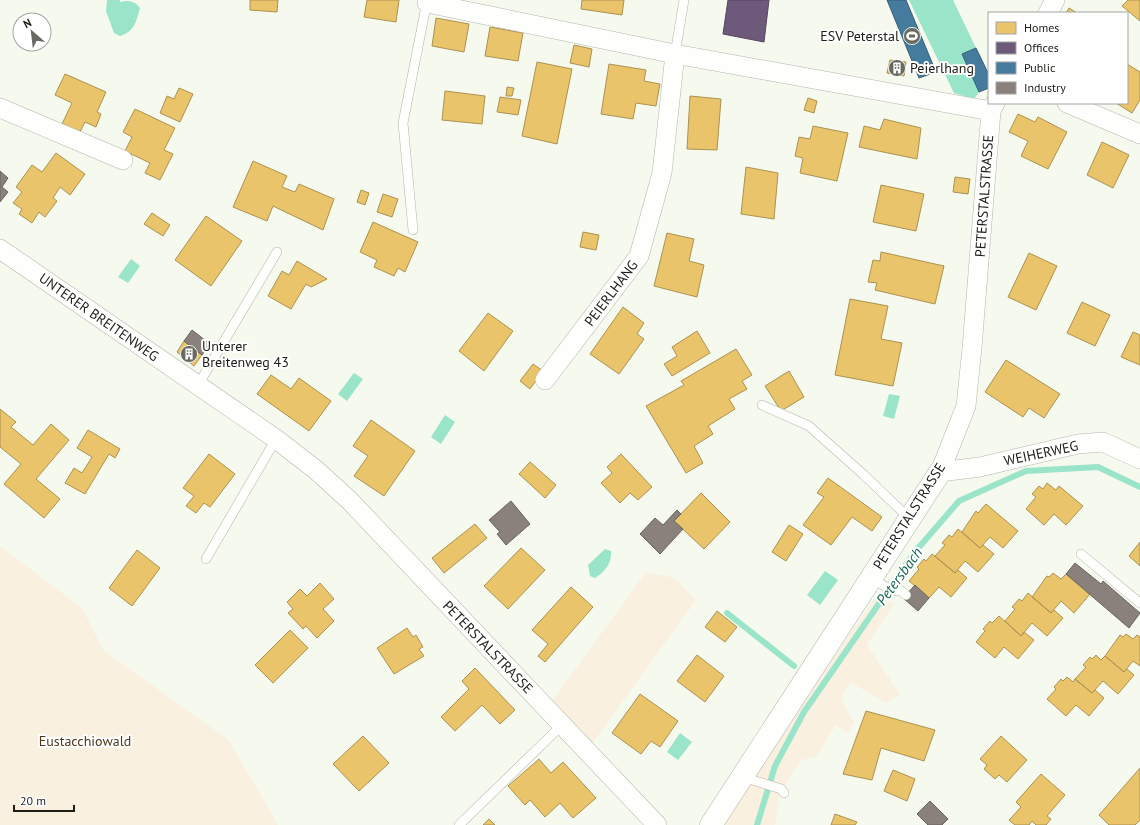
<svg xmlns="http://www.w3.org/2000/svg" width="1140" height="825" viewBox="0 0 1140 825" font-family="'PT Sans',sans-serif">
<rect width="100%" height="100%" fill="#f6f9ee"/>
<path fill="#faf0e0" d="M0,546L82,608L103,650L229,740L278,825H0Z
M646,572L675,578L696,600L592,744L552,701Z
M878,594L894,604L867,645L900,694L886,703L850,682L841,699L854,723L847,733L836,725L816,757L801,760L779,795L775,825H724L754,771Z"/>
<path fill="#9ae4ca" d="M107,0H120V2C128,0 135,1 140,8C136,22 135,31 120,36L114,33L106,11Z
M909,0H953L976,48L962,54L979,92L974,99L954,93Z
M131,259L140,266L128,283L118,277Z
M354,373L363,379L347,401L338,394Z
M889,394L900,396L894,419L883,416Z
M445,415L455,422L441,444L431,437Z
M605,549L611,551C612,563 605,572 595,578L590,576L588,565Z
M825,571L838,580L820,605L807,595Z
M680,733L692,742L678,760L667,752Z"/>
<path fill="#e9c46a" stroke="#ab9251" d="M250,0H278L277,12L250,10Z
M367,0H399L396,22L364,17Z
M582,0H624L622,15L581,9Z
M1128,0H1140V21L1122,6Z
M1069,8L1077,13H1066Z
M436,18L469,24L464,52L432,46Z
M490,27L523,33L518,61L485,56Z
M574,45L592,49L589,67L570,63Z
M890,60L906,62L904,76L887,73Z
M537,62L572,69L557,144L522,136Z
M609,64L646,70L644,81L660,84L656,106L636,103L633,119L601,114Z
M1127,64L1140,72V100L1132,113L1116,103H1127Z
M65,74L106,92L97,112L101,114L96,127L85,122L80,132L62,124L72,103L55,95Z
M507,87L514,88L512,96H506Z
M179,88L193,94L180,122L160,113L167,96L174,99Z
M445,91L485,96L482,124L442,120Z
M690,96L721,99L717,150L687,149Z
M500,97L521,100L518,115L497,112Z
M808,98L817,101L814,113L804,110Z
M135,109L175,128L164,150L173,154L160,180L145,173L150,163L125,151L132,137L123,132Z
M1018,114L1035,122L1038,117L1067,132L1048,169L1021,156L1028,141L1009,132Z
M884,119L921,128L917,159L859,147L864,126L880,130Z
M813,126L848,133L837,181L800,173L803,158L795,156L799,137L810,139Z
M1102,142L1129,155L1113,188L1087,175Z
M56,153L85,174L70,195L60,187L53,198L57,201L45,217L39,212L32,223L19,214L22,209L13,203L22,192L16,187L32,165L42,172Z
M253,161L287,176L282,187L295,192L299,184L334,199L323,230L273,206L267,221L233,207Z
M746,167L778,173L774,219L741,214Z
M955,177L970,179L968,194L953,192Z
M881,185L924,194L916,231L873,222Z
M361,190L369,193L365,205L357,202Z
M383,194L398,199L392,217L377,212Z
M152,213L170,225L163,236L144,224Z
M206,216L242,241L211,286L175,260Z
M373,222L418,242L405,272L398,268L394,276L374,267L377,260L360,252Z
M583,232L599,235L596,250L580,247Z
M667,233L694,239L689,261L704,265L697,297L654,286Z
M881,252L944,266L935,304L875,290L877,283L868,282L873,260L880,261Z
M1029,253L1057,266L1036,310L1008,297Z
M297,261L327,279L311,287L306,284L291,309L268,296L282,271L289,275Z
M850,299L888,306L881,339L902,343L893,386L835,375Z
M1082,302L1110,315L1095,346L1067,333Z
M623,307L644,323L637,334L644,339L619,374L590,354Z
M488,313L513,331L484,371L459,351Z
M697,331L710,353L672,376L664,364L677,356L672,347Z
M1133,332L1140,335V365L1121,357Z
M184,341L202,355L194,366L177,352Z
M736,349L752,375L742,381L747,389L729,399L735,409L708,426L713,434L694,446L703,463L686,473L646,406L684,385L681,381Z
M1006,360L1060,394L1044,418L1029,408L1023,417L985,392Z
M533,364L543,371L530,389L520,381Z
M789,371L804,397L781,411L765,386Z
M271,375L291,389L299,378L331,401L309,431L257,394Z
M0,409L16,422L11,427L33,445L51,424L69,440L36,479L60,499L44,518L4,484L21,464L0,447Z
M371,420L415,451L384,496L354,476L368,456L353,446Z
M88,430L120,449L115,458L109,454L85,494L65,483L74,468L82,473L92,457L77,448Z
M209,454L235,474L210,507L204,503L196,513L186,506L194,496L183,488Z
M621,454L652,487L638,500L630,493L620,503L601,483L612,473L607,467Z
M530,462L556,485L545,498L519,474Z
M828,478L882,517L872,531L852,517L831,545L803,525L824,497L817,493Z
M1047,483L1056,490L1059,486L1083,506L1066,525L1054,514L1044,525L1026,509L1036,497L1032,494L1039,486L1043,489Z
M701,493L730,522L704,549L674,521Z
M986,504L1018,531L1003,548L990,537L980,548L962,532L976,511L978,513Z
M475,524L487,538L444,573L432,558Z
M789,525L803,534L786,561L772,552Z
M958,529L980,548L983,545L994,554L978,572L965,561L955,573L935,556L945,545L942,543L949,535L952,537Z
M1140,542V566L1129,556Z
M521,548L545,570L508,609L484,586Z
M137,550L160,568L132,606L109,588Z
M932,554L955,573L958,570L967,578L951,597L939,587L929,598L909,581L919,569L917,567L924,559L926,561Z
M1053,573L1061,579L1066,574L1090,594L1074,613L1061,601L1051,613L1032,597L1047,576L1049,577Z
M320,583L334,599L323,609L334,621L317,638L306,626L303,629L288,613L293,609L287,602L300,589L307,596Z
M571,587L593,607L545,662L538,656L548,644L532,630Z
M1028,593L1051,613L1054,610L1063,618L1047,636L1032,623L1021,636L1005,621L1015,609L1012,607L1019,599L1022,601Z
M717,611L737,627L725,642L705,627Z
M999,616L1021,636L1024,632L1034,640L1018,659L1004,647L995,658L976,642L985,631L983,629L990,621L992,623Z
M407,628L413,637L416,635L423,647L419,649L424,656L394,674L377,648Z
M290,630L308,648L273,683L255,665Z
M1126,634L1133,639L1137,635L1140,637V666L1133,661L1124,672L1105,656L1120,635L1123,637Z
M697,655L724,676L705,702L677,681Z
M1096,655L1101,660L1105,656L1124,672L1127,669L1134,675L1118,694L1103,681L1092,693L1075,679L1086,667L1083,665L1090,657L1092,659Z
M475,668L515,710L500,724L482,705L455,731L441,717L469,689L462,681Z
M1067,677L1073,682L1075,679L1092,693L1095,690L1104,698L1089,716L1076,705L1066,716L1047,699L1056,689L1054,687L1061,679L1063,681Z
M640,694L678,721L660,747L651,741L641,754L612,733Z
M866,711L935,730L924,761L881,748L872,780L843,774Z
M363,736L389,763L359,791L333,764Z
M1001,736L1027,760L1007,782L999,775L995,779L984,769L987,765L980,759Z
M539,759L551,773L563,762L596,798L573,818L560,803L545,817L530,800L525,805L508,786Z
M1140,768V820L1135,825H1109L1099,815Z
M893,770L915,779L907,801L884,791Z
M1041,774L1065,795L1047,816L1051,819L1046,825H1036L1032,821L1029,825H1015L1009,820L1021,807L1016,802Z
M835,814L857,822L855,825H831Z
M489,819L495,825H483Z"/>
<path fill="#6d597a" stroke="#54475c" d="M728,0H769L764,42L723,34Z"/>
<path fill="#457b9d" stroke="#385f74" d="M887,0H906L936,72L919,78Z
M976,48L989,75V88L979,92L962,54Z"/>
<path fill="#8a817c" stroke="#69635d" d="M0,171L8,178L2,187L8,192L0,202Z
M192,330L210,344L202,355L184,341Z
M511,501L530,524L506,545L497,534L500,532L489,520Z
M677,510L681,514L674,521L683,529L660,554L640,534L655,518L663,525Z
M1075,563L1101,584L1103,581L1140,613L1129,628L1066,574Z
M915,585L929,598L918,611L903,598Z
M930,801L948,819L942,825H928L917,814Z"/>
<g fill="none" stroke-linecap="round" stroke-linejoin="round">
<path stroke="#9ae4ca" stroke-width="6" d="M727,613L794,666
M757,825L775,766L804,712L914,553L959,501L1026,471L1098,467L1140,487"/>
<g stroke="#b2b5ad" stroke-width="10">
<path id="lane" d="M675,54L684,0
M413,230L403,123L427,1
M198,385L277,252
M762,405L809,426L864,475L910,519
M1081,554L1140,603
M206,559L276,439
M871,578L893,591L900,590L906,595
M743,777L781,789L784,793
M459,825L562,725"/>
</g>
<g stroke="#b2b5ad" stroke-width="20">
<path id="street" d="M427,3L675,54L991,111
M1048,13L1055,0
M995,103L991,111L972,348L966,406L940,472L980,467L1078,444L1103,442L1140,459
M1067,103L1140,134
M0,108L123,160
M0,249L276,439L316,470L350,501L657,825
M545,380L639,256L662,173L675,54"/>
</g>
<g stroke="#b2b5ad" stroke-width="23">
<path id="secondary" d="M711,825L940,472"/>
</g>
<use href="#lane" stroke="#fefefc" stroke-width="9"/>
<use href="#street" stroke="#fefefc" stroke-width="19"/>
<use href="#secondary" stroke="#fefefc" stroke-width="22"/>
</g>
<defs>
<g id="stadium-disc" transform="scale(0.9)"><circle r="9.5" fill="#686a62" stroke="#fff"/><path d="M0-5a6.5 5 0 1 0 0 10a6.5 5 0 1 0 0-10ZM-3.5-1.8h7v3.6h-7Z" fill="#fff"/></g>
<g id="building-disc" transform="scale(0.9)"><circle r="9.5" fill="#686a62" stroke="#fff"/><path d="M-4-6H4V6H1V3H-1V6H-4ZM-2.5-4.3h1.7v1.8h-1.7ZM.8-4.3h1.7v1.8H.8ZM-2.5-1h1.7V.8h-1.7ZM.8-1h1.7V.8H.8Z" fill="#fff"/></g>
</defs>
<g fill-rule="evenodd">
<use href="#stadium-disc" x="912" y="36"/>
<use href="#building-disc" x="897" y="68"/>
<use href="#building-disc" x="189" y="354"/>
</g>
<g text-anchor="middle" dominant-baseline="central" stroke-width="4" stroke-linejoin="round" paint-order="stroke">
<g font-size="14" fill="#1b1d16" stroke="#fff" text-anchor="start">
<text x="899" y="36" text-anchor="end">ESV Peterstal</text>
<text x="910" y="68">Peierlhang</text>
<text x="202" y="346">Unterer<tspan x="202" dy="16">Breitenweg 43</tspan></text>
</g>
<g font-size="14" fill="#1b1d16" stroke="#fff">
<text transform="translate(984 196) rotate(-86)">PETERSTALSTRASSE</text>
<text transform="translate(611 293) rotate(-53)">PEIERLHANG</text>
<text transform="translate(99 317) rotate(35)">UNTERER BREITENWEG</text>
<text transform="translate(1041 453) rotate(-12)">WEIHERWEG</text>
<text transform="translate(909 516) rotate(-58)">PETERSTALSTRASSE</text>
<text transform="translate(488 647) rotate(46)">PETERSTALSTRASSE</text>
</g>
<g font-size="14" fill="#50381b" stroke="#fff">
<text x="85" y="741">Eustacchiowald</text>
</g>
<g font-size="15" font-style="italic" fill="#146652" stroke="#fff">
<text transform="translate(899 576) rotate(-54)">Petersbach</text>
</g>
</g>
<rect x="988" y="12" width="140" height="92" fill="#ffffff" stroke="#a4a5a2"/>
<rect x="996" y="22" width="20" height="12" fill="#e9c46a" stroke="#a4a5a2"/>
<text x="1024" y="32" font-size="12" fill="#1b1d16">Homes</text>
<rect x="996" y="42" width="20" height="12" fill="#6d597a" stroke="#a4a5a2"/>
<text x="1024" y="52" font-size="12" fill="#1b1d16">Offices</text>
<rect x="996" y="62" width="20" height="12" fill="#457b9d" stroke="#a4a5a2"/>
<text x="1024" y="72" font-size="12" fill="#1b1d16">Public</text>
<rect x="996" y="82" width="20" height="12" fill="#8a817c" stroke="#a4a5a2"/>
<text x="1024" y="92" font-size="12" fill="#1b1d16">Industry</text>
<g transform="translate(32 32) rotate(332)"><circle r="19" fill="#ffffff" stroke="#a4a5a2"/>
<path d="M0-3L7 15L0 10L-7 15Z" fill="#686a62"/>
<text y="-6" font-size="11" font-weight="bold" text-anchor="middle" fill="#1b1d16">N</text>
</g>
<path d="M14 805v6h60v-6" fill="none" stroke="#1b1d16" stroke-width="2"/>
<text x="20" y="805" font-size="12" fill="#1b1d16" stroke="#ffffff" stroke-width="3" paint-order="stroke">20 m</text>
</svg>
